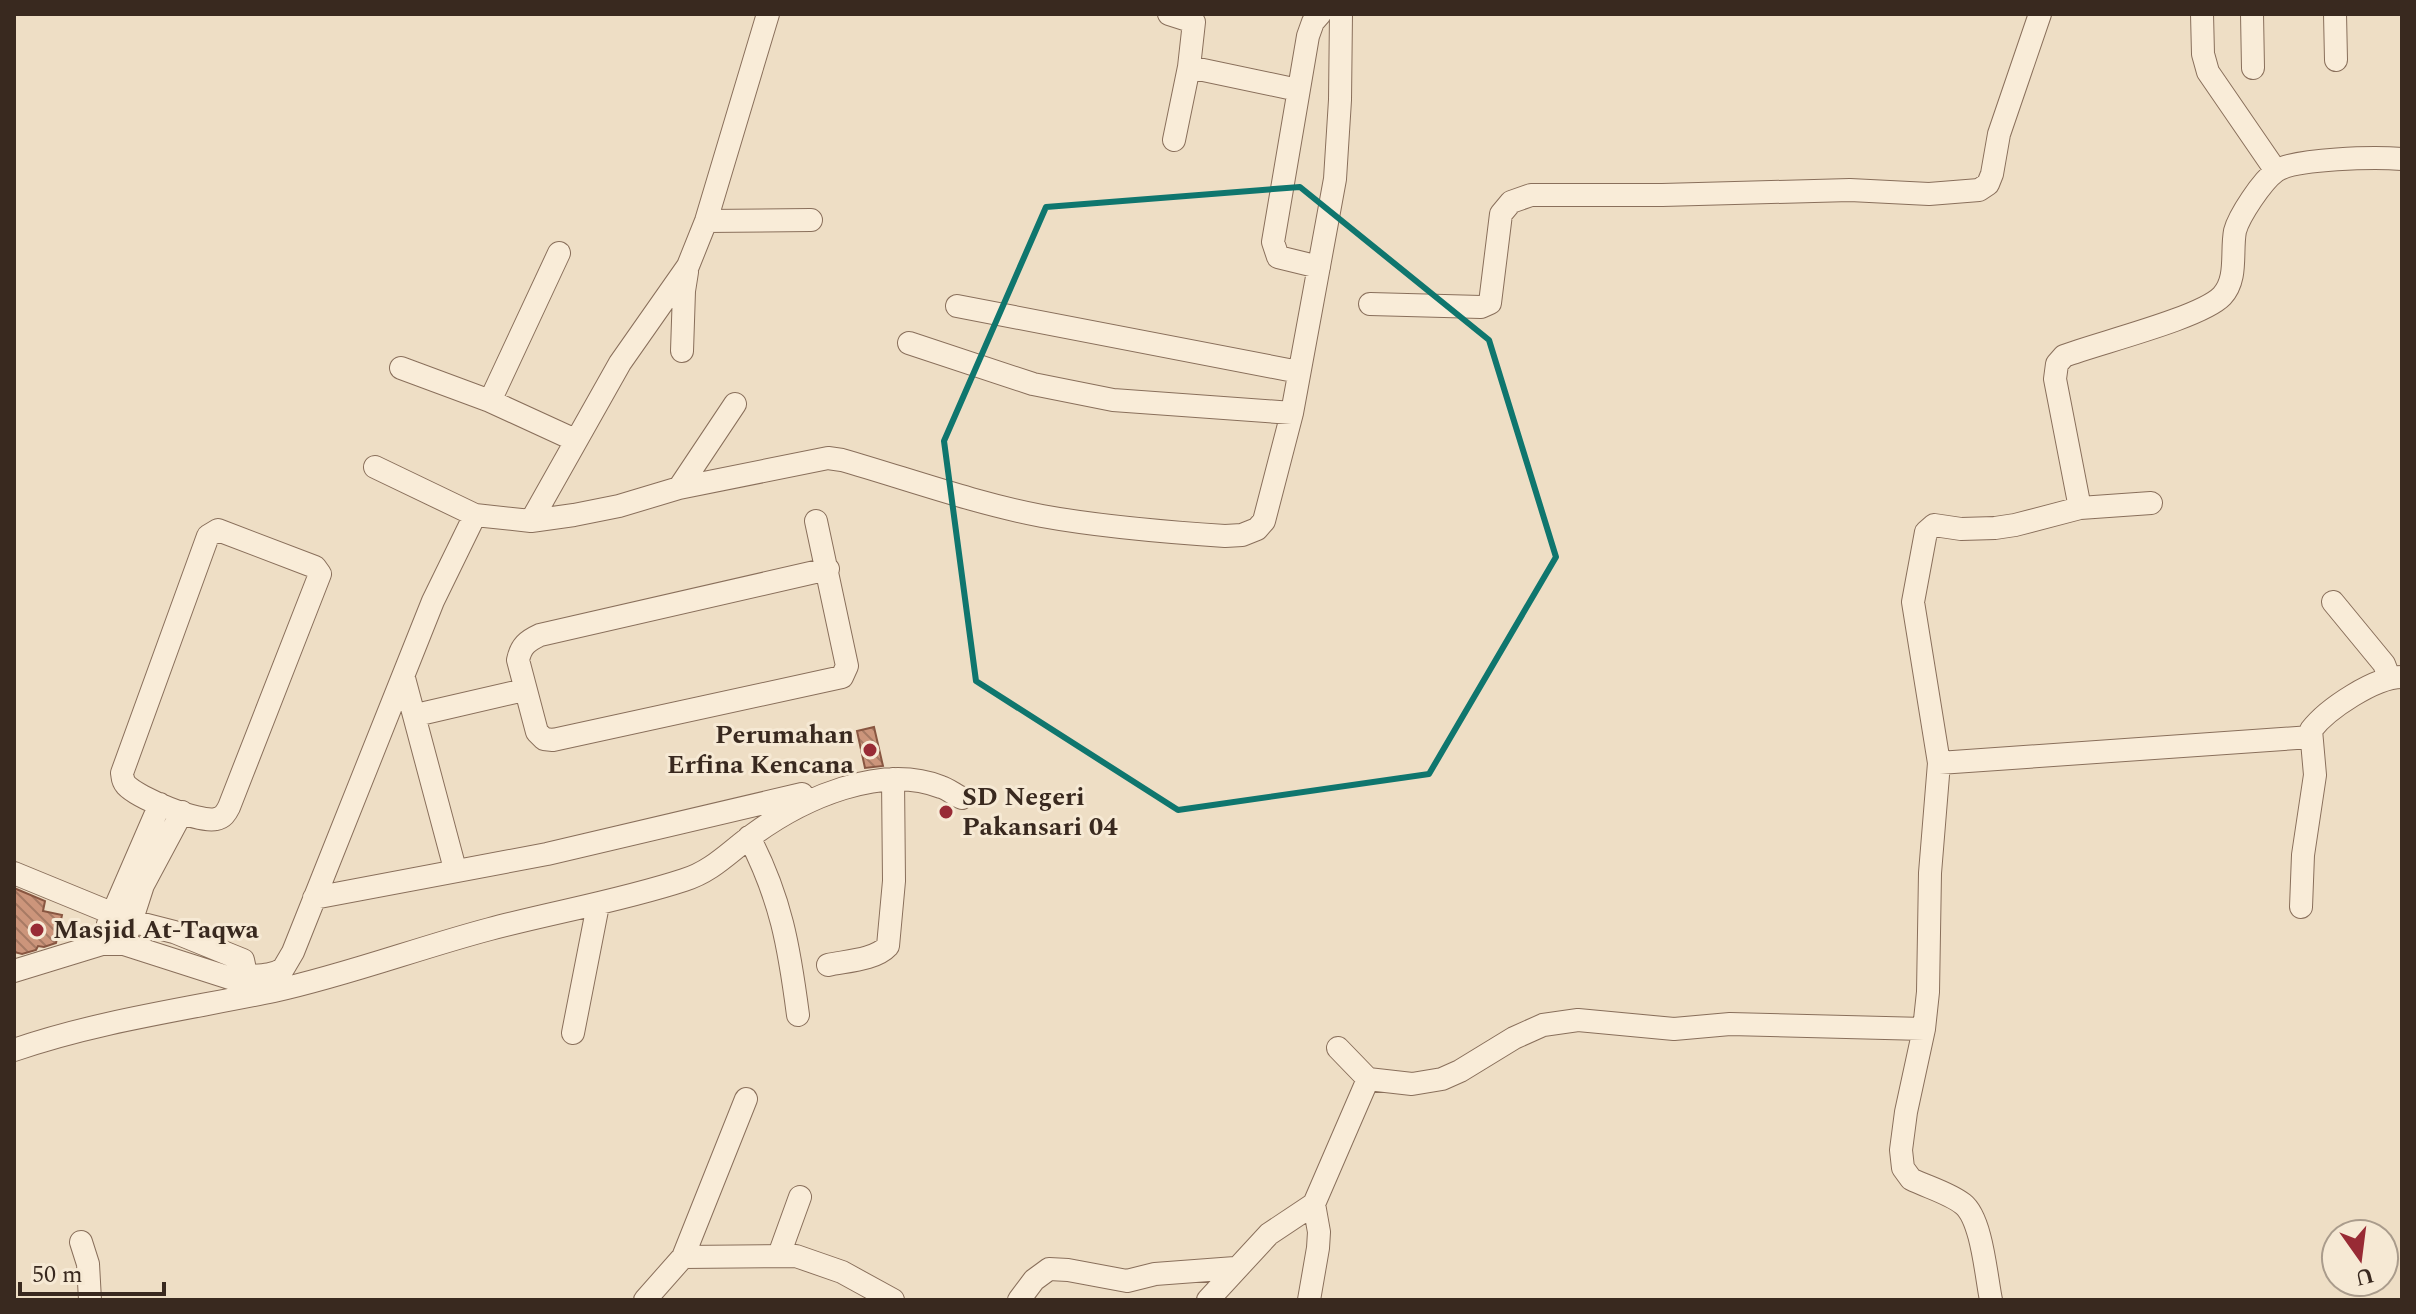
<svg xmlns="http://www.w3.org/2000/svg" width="2416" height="1314" viewBox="0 0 2416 1314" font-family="Spectral,serif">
<defs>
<pattern id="building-back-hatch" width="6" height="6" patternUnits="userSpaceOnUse" patternTransform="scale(2)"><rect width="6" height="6" fill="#cc957b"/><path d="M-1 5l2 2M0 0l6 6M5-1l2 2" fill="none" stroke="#a77a64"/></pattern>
</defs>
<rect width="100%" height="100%" fill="#eedec5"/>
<path fill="url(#building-back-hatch)" stroke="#885641" stroke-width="2" d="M874,727L883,766L865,768L857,731Z
M14,888L45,901L43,911L62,915L56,943L44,947L38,946L36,950L22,954L14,952Z"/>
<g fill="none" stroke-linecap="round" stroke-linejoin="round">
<g stroke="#896f5b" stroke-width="24">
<path id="street" d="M1169,14L1194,22L1189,67L1298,90
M2202,14L2203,54L2208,72L2276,171
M2252,14L2253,68
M2335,14L2336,60
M1174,140L1189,67
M706,221L811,220
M1319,267L1278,257L1273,242L1308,36L1313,22L1320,14
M1370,304L1481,307L1490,303L1501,214L1511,202L1531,195H1662L1850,190L1929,194L1979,190L1988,184L1992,174L1999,134L2040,14
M957,306L1299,372
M909,343L1033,384L1113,400L1292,413
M682,351L684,291L687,272
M401,368L490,401L575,440
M490,401L559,253
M375,467L475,515
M679,488L735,404
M2080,508L2055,379L2057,364L2064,356C2098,343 2201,318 2222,296C2238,279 2231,252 2235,231C2239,216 2262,181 2276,171C2296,158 2376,157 2402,159
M531,521L620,363L688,266L706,221L768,14
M816,521L847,666L842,677L553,740L544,739L537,732L518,660C521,646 527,641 540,635L828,569
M218,530L315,567L320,574L229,807C226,813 223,818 216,819C199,823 138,798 126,785C122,780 123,778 122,773L208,536Z
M2333,602L2384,664L2389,677
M404,678L455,869
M416,715L524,690
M1939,763L2311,737
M749,837C781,899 789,946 798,1015
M14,873L131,921L174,932L243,960L246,974
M314,898L547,854L802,794
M2301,907L2303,855L2315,775L2311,730C2327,709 2375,677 2402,677
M108,924L160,804
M124,944L233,979C250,973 266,979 283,969L293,952L433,601L475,515L531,521L574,515L619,506L679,488L828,458L842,460C908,479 974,503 1042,516C1102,527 1164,532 1225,536L1242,535L1257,529L1264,521L1292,413L1335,179L1340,100L1341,14
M828,965C846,961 875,960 888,946L894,881L893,779
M14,971L102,944H124L143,885L182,812
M573,1033L598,905
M1338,1048L1368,1079L1412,1084L1442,1079L1460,1071L1514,1038L1543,1025L1578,1020L1674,1029L1730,1024L1924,1029
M14,1050C98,1021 187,1009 274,991C347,975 418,948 490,929C554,912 620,901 684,880C713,871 730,851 754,834C802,799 881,763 941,787C948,789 955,795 962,798
M81,1242L88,1264L90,1300
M779,1255L800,1197
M683,1257L796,1256L842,1272L893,1300
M645,1300L683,1257L746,1099
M1019,1300L1034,1280L1049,1269L1068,1270L1127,1281L1155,1274L1235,1268
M1208,1300L1269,1234L1314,1204
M1309,1300L1318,1248L1319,1232L1314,1204L1368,1079
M1991,1300C1986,1276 1982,1219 1963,1204C1949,1193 1927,1187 1911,1179L1903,1168L1901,1150L1906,1112L1924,1029L1928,992L1930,873L1939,763L1913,602L1926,532L1934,525L1961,529L1995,528L2015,525L2080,508L2151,503"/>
</g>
<use href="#street" stroke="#f9ecd8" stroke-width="22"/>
</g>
<path fill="none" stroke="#0f766e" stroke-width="6" stroke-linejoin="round" d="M1300,187L1489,340L1556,557L1429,774L1178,810L976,681L944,441L1046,207Z"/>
<g fill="#982b35" stroke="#f6e9d4" stroke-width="3">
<circle cx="870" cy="750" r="8"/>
<circle cx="946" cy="812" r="8"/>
<circle cx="37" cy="930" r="8"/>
</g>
<g text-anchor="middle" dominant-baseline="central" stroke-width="6" stroke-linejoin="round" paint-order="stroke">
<g font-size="26" font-weight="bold" fill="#39291f" stroke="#f6e9d4" text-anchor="start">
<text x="854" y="735" text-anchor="end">Perumahan<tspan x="854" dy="30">Erfina Kencana</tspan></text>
<text x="962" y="797">SD Negeri<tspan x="962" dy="30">Pakansari 04</tspan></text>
<text x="53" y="930">Masjid At-Taqwa</text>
</g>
</g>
<rect width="2416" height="1314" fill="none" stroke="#39291f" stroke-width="32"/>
<g transform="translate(2360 1258) rotate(166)"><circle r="38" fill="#f6e9d4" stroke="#aa9c8c" stroke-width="2"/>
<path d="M0-6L14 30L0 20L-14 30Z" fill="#982b35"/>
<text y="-12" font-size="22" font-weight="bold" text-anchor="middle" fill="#39291f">U</text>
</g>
<path d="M20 1282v12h144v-12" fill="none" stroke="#39291f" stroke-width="4"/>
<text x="32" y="1282" font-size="24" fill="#39291f" stroke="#f6e9d4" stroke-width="6" paint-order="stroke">50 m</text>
</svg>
